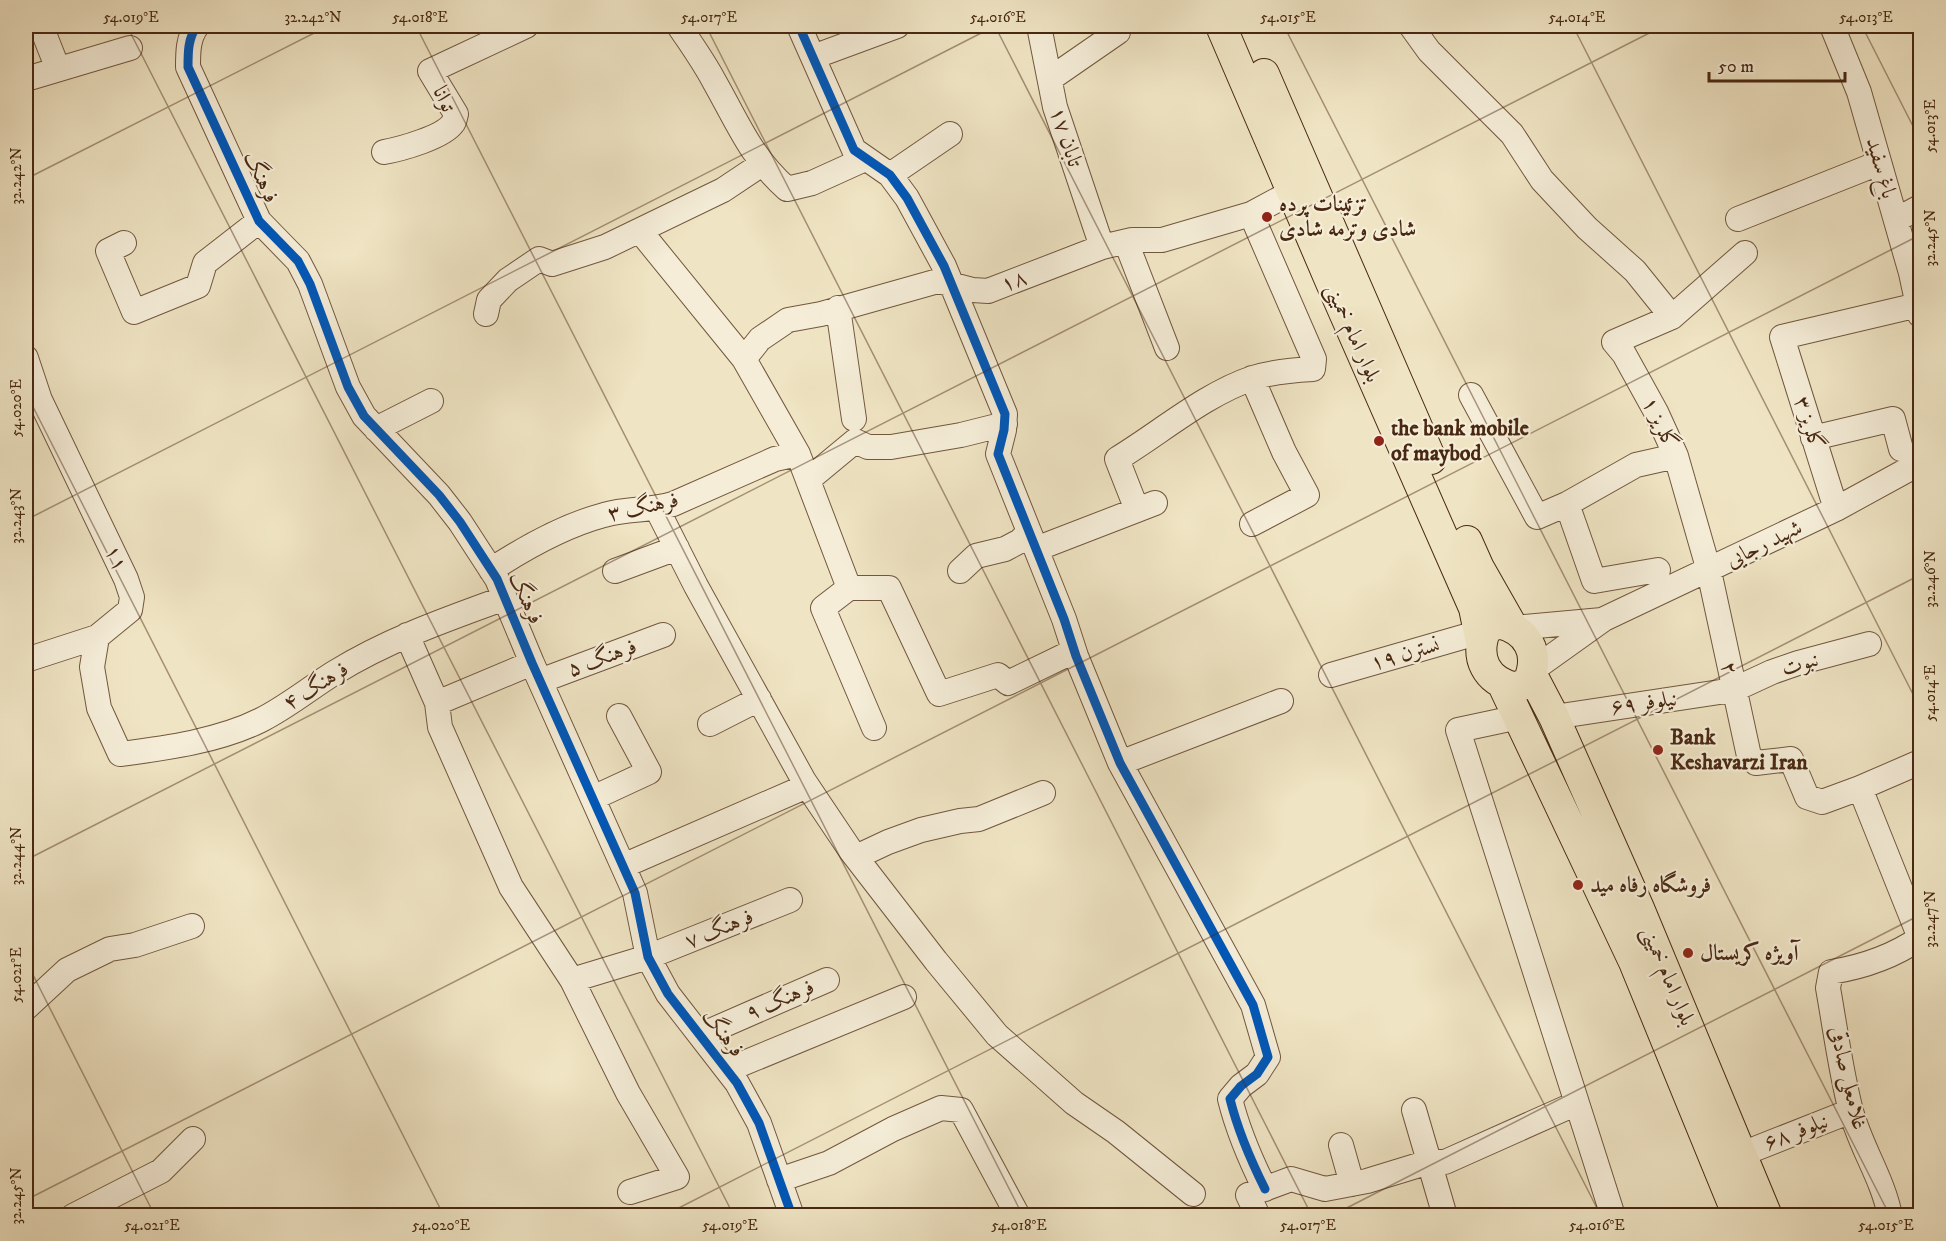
<svg xmlns="http://www.w3.org/2000/svg" width="1946" height="1241" viewBox="0 0 1946 1241" font-family="'IM FELL DW Pica',Amiri,serif">
<rect width="100%" height="100%" fill="#efe4c3"/>
<filter id="stains"><feTurbulence type="fractalNoise" baseFrequency=".00333" numOctaves="4"/><feColorMatrix values="0 0 0 0 .2 0 0 0 0 .09 0 0 0 0 .02 0 0 0 .5 -.17"/></filter>
<radialGradient id="worn" r=".72"><stop offset=".6" stop-color="#630" stop-opacity="0"/><stop offset="1" stop-color="#630" stop-opacity=".3"/></radialGradient>
<g fill="none" stroke-linecap="round" stroke-linejoin="round">
<g stroke="#72573e" stroke-width="26">
<path id="minor" d="M41,26L58,69
M197,26C188,38 188,52 188,67L259,221L298,261L310,284L348,387L364,416L439,495L460,522L497,579L532,663L635,893L648,957L668,994L737,1083L759,1123L792,1216
M679,26C691,44 704,62 714,81C738,123 750,156 787,189L812,183L865,159
M799,26L854,150L890,175L907,198L944,266L1005,414L1004,430L998,454L1064,619L1076,656L1120,763L1253,1005L1268,1057L1257,1074L1241,1086L1230,1099C1238,1131 1250,1159 1265,1189
M1039,26L1055,107L1102,247
M1411,26L1429,51L1512,134L1542,180L1587,228L1635,271L1672,317
M1832,26L1859,92L1911,273L1920,315
M813,57L897,26
M26,79L130,48
M1050,79L1118,32
M384,152C401,149 444,137 453,123C454,123 456,114 456,114L430,71L526,26
M890,175L950,134
M1738,219L1879,163
M1896,220L1920,207
M640,231L744,359L798,454L849,588H889L939,694L998,675L1008,683L1074,651
M1126,242L1167,348
M124,243L108,251L134,312L198,286L205,263L259,221
M1745,253L1672,317L1614,342L1624,354L1656,412L1676,456L1709,571L1749,756L1756,763L1791,759L1807,797L1822,802L1860,788L1920,938
M838,308L854,419
M486,314L489,300L508,280L539,259L552,264L605,247L723,190L762,164
M26,358L40,400L126,579L132,597L130,610L97,637L92,667L99,708L120,754C167,748 219,741 261,720C287,707 310,688 334,673C387,640 447,619 505,598
M744,359L760,339L788,320L821,314L938,281L973,290L988,291L1102,247L1132,240H1162L1251,214L1292,192
M1471,395L1537,517L1567,504L1636,465L1676,456
M376,429L431,401
M1813,438L1893,419L1901,449
M808,480L855,441L868,447H891L961,435L1005,424
M1567,504L1594,581L1658,570
M657,509L696,586L804,781L851,851L936,961L997,1035L1074,1103L1116,1132L1193,1194
M1836,509L1782,337L1918,305
M1137,510L1117,459C1160,433 1205,394 1253,378C1272,372 1293,370 1313,369L1314,359L1251,214
M1252,524L1307,495L1284,452L1252,378
M1036,549L1155,503
M491,570C526,547 563,526 604,515C627,508 651,511 673,504L775,459L798,454
M615,571L677,548
M960,571L976,556L1005,549L1020,541L1029,532
M849,588L823,608L874,728
M1514,628L1602,620
M407,635L437,703L440,727L511,887L572,980L648,957L790,900
M26,660L97,637
M1534,669L1604,619L1836,509L1920,463
M1331,675L1480,632
M540,681L663,635
M437,703L532,663
M1519,717L1458,730L1613,1216
M1554,717L1733,690L1772,672L1798,663L1869,644
M710,724L759,699
M1120,763L1281,701
M1860,788L1920,762
M593,798L649,772L619,716
M856,857L888,842L921,830L960,821L979,819L1043,793
M623,866L807,786
M572,980L628,1093L677,1177L630,1192
M26,1008L67,970L110,949L135,945L192,926
M701,1035L827,980
M727,1070L904,997
M1414,1110L1445,1216
M1341,1145L1352,1184
M1742,1154L1851,1111
M779,1180L829,1163L893,1129L941,1108L961,1110L1018,1216
M73,1216L161,1171L193,1139
M1258,1216L1248,1195L1291,1179L1325,1189L1367,1181L1429,1162H1445L1577,1103
M1890,1216C1883,1179 1861,1148 1851,1111C1841,1073 1835,1027 1828,988L1831,972C1862,967 1894,956 1920,938"/>
</g>
<g stroke="#482812" stroke-width="32">
<path id="major" d="M1221,26L1332,285L1474,608L1481,642
M1264,74L1431,459
M1467,541L1479,568L1512,626
M1498,623C1528,630 1541,653 1528,682L1516,688C1486,681 1474,658 1486,629Z
M1532,675L1554,717L1638,906L1767,1216
M1503,685L1634,962L1738,1216"/>
</g>
<use href="#minor" stroke="#f5edd8" stroke-width="24"/>
<use href="#major" stroke="#efe4c3" stroke-width="30"/>
<g stroke="#f5edd8" stroke-width="13">
<path id="cycleway" d="M197,26C188,38 188,52 188,67L259,221L298,261L310,284L348,387L364,416L439,495L460,522L497,579L532,663L635,893L648,957L668,994L737,1083L759,1123L792,1216
M799,26L854,150L890,175L907,198L944,266L1005,414L1004,430L998,454L1064,619L1076,656L1120,763L1253,1005L1268,1057L1257,1074L1241,1086L1230,1099C1238,1131 1250,1159 1265,1189"/>
</g>
<use href="#cycleway" stroke="#0057b8" stroke-width="9"/>
</g>
<path fill="none" stroke="#482812" stroke-width="1.5" stroke-opacity="0.45" d="M127,26L734,1216M416,26L1023,1216M706,26L1312,1216M995,26L1601,1216M1284,26L1890,1216M1573,26L1920,708M1862,26L1920,140M26,179L328,26M26,393L444,1216M26,520L995,26M26,860L1663,26M26,961L155,1216M26,1200L1920,235M663,1216L1920,575M1331,1216L1920,915"/>
<g fill="#8f2418" stroke="#f5edd8" stroke-width="2">
<circle cx="1267" cy="217" r="6"/>
<circle cx="1379" cy="441" r="6"/>
<circle cx="1658" cy="750" r="6"/>
<circle cx="1578" cy="885" r="6"/>
<circle cx="1688" cy="953" r="6"/>
</g>
<g text-anchor="middle" dominant-baseline="central" stroke-width="4.5" stroke-linejoin="round" paint-order="stroke">
<g font-size="22" fill="#482812" stroke="#f5edd8">
<text transform="translate(444 99) rotate(64)">توانا</text>
<text transform="translate(1066 137) rotate(72)">تابان ۱۷</text>
<text transform="translate(1881 168) rotate(74)">باغ سفید</text>
<text transform="translate(261 177) rotate(65)">فرهنگ</text>
<text transform="translate(1014 281) rotate(-20)">۱۸</text>
<text transform="translate(1353 333) rotate(66)">بلوار امام خمینی</text>
<text transform="translate(1660 423) rotate(64)">گلریز ۱</text>
<text transform="translate(1809 423) rotate(72)">گلریز ۳</text>
<text transform="translate(643 507) rotate(-12)">فرهنگ ۳</text>
<text transform="translate(1764 544) rotate(-26)">شهید رجایی</text>
<text transform="translate(116 558) rotate(65)">۱۱</text>
<text transform="translate(526 598) rotate(66)">فرهنگ</text>
<text transform="translate(1405 654) rotate(-16)">نسترن ۱۹</text>
<text transform="translate(602 658) rotate(-20)">فرهنگ ۵</text>
<text transform="translate(1800 664) rotate(-17)">نبوت</text>
<text transform="translate(1729 668) rotate(79)">۲</text>
<text transform="translate(316 686) rotate(-32)">فرهنگ ۴</text>
<text transform="translate(1644 703) rotate(-8)">نیلوفر ۶۹</text>
<text transform="translate(719 929) rotate(-22)">فرهنگ ۷</text>
<text transform="translate(1668 976) rotate(67)">بلوار امام خمینی</text>
<text transform="translate(780 1000) rotate(-23)">فرهنگ ۹</text>
<text transform="translate(723 1033) rotate(52)">فرهنگ</text>
<text transform="translate(1848 1078) rotate(77)">غلامعلی صادقی</text>
<text transform="translate(1796 1132) rotate(-21)">نیلوفر ۶۸</text>
</g>
<g font-size="22" font-weight="bold" fill="#482812" stroke="#f5edd8" text-anchor="start">
<text x="1279" y="204">تزئینات پرده<tspan x="1279" dy="25">شادی وترمه شادی</tspan></text>
<text x="1391" y="428">the bank mobile<tspan x="1391" dy="25">of maybod</tspan></text>
<text x="1670" y="737">Bank<tspan x="1670" dy="25">Keshavarzi Iran</tspan></text>
<text x="1590" y="885">فروشگاه رفاه مید</text>
<text x="1700" y="953">آویژه کریستال</text>
</g>
</g>
<rect width="1946" height="1241" fill="none" stroke="#efe4c3" stroke-width="66"/>
<path d="M1709 72v9h136v-9" fill="none" stroke="#482812" stroke-width="3"/>
<text x="1718" y="72" font-size="18" fill="#482812" stroke="#f5edd8" stroke-width="4.5" paint-order="stroke">50 m</text>
<rect x="33" y="33" width="1880" height="1175" fill="none" stroke="#482812" stroke-width="2"/>
<g font-size="15" text-anchor="middle" fill="#482812">
<text x="131" y="22">54.019°E</text>
<text x="313" y="22">32.242°N</text>
<text x="420" y="22">54.018°E</text>
<text x="709" y="22">54.017°E</text>
<text x="998" y="22">54.016°E</text>
<text x="1288" y="22">54.015°E</text>
<text x="1577" y="22">54.014°E</text>
<text x="1866" y="22">54.013°E</text>
<text transform="translate(1930 126) rotate(-90)" y="5">54.013°E</text>
<text transform="translate(16 176) rotate(-90)" y="5">32.242°N</text>
<text transform="translate(1930 238) rotate(-90)" y="5">32.245°N</text>
<text transform="translate(16 408) rotate(-90)" y="5">54.020°E</text>
<text transform="translate(16 516) rotate(-90)" y="5">32.243°N</text>
<text transform="translate(1930 579) rotate(-90)" y="5">32.246°N</text>
<text transform="translate(1930 693) rotate(-90)" y="5">54.014°E</text>
<text transform="translate(16 856) rotate(-90)" y="5">32.244°N</text>
<text transform="translate(1930 919) rotate(-90)" y="5">32.247°N</text>
<text transform="translate(16 975) rotate(-90)" y="5">54.021°E</text>
<text transform="translate(16 1196) rotate(-90)" y="5">32.245°N</text>
<text x="152" y="1230">54.021°E</text>
<text x="441" y="1230">54.020°E</text>
<text x="730" y="1230">54.019°E</text>
<text x="1019" y="1230">54.018°E</text>
<text x="1308" y="1230">54.017°E</text>
<text x="1597" y="1230">54.016°E</text>
<text x="1886" y="1230">54.015°E</text>
</g>
<rect width="100%" height="100%" filter="url(#stains)"/>
<rect width="100%" height="100%" fill="url(#worn)"/>
</svg>
